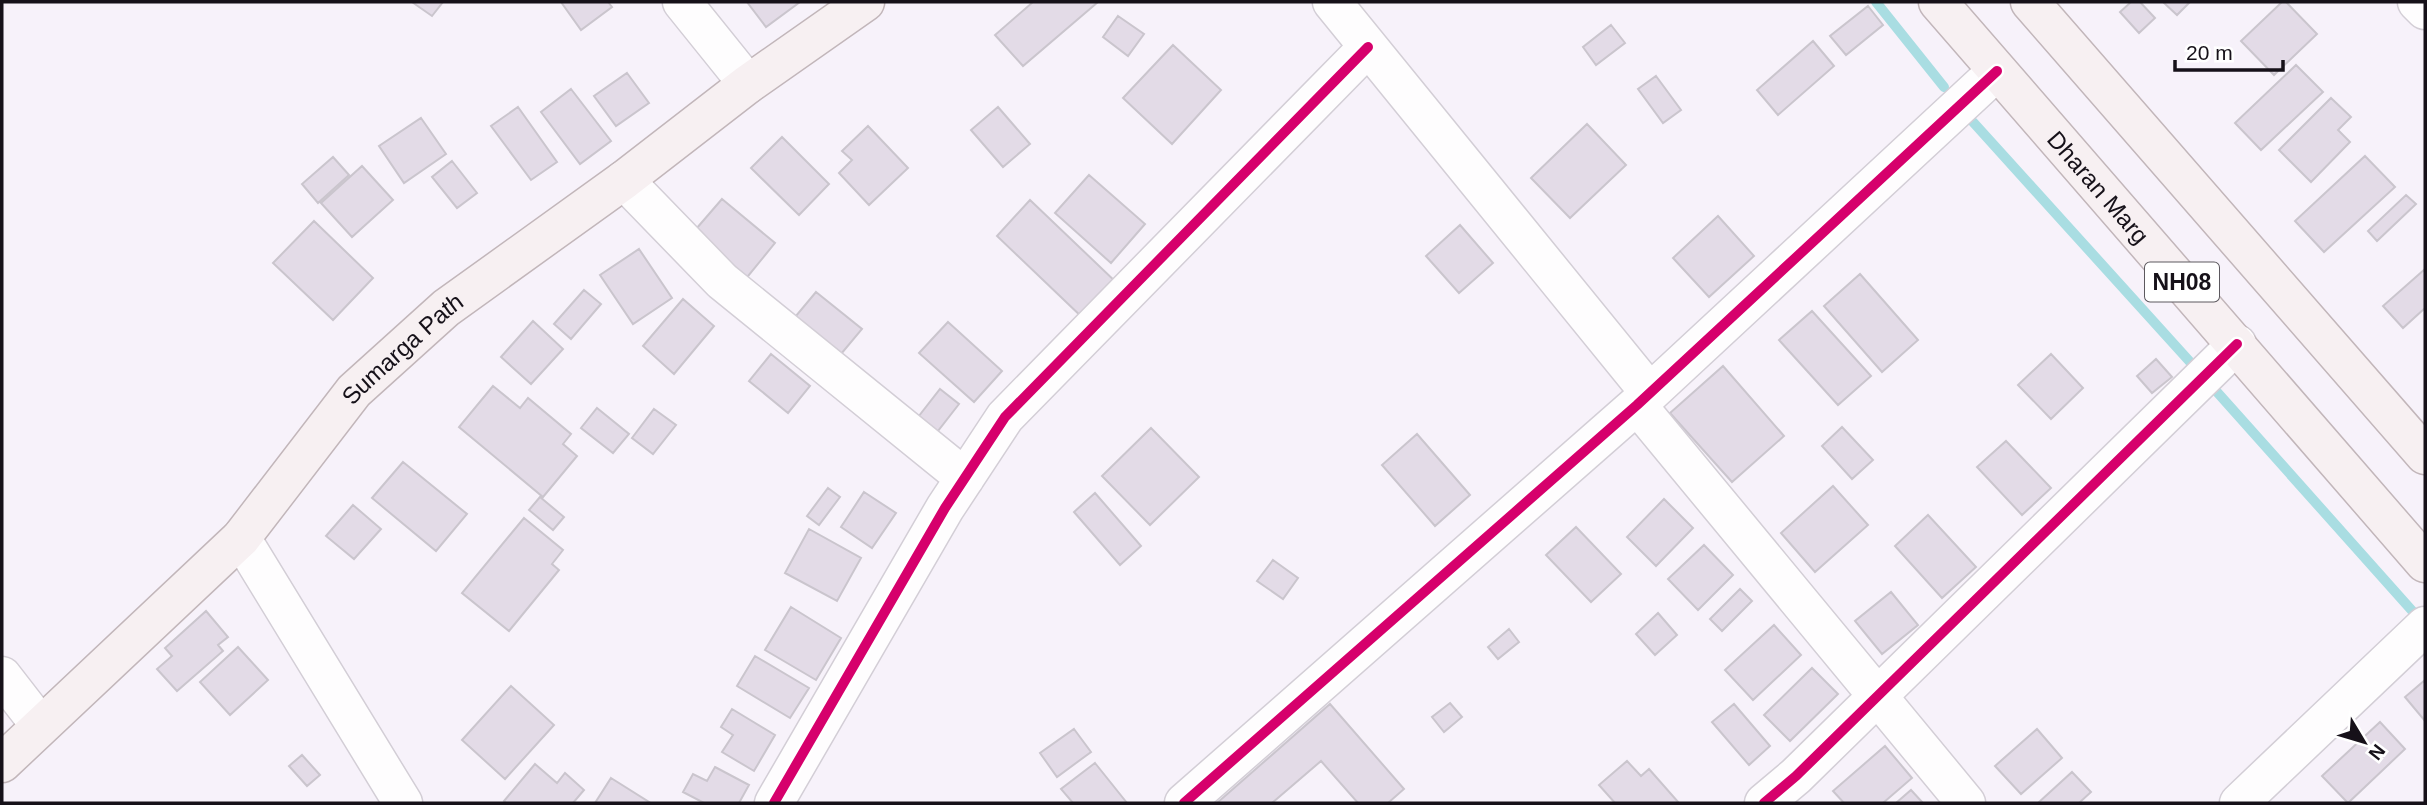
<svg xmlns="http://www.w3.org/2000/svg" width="2427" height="805" viewBox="0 0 2427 805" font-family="Arial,sans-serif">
<rect width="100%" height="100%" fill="#f7f2fa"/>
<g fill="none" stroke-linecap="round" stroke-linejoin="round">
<path stroke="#a9dde2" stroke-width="10" d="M1876,2L1944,87
M1973,122L2191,363
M2217,392L2415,614"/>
</g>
<path fill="#e3dbe7" stroke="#cac5cd" stroke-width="2" d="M412,2H443L432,16Z
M561,2H608L612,7L581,30Z
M747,2H800L766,27Z
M1033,2H1098L1023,66L995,35Z
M2131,2H2140L2155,18L2139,33L2120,12Z
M2163,2H2190L2177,15Z
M2282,2H2286L2317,34L2274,75L2241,41Z
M1868,6L1883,25L1846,55L1830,36Z
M1118,16L1144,34L1128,56L1103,37Z
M1611,25L1625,43L1596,65L1583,47Z
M1813,41L1834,66L1778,115L1757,90Z
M1173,45L1221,90L1172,144L1123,98Z
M2296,65L2323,92L2261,150L2235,123Z
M627,73L649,103L616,126L594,96Z
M1656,76L1681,110L1663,123L1638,89Z
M571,89L611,141L580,164L541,112Z
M2331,98L2351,117L2338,130L2350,142L2311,182L2279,150Z
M518,107L557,162L531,180L491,126Z
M998,107L1030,144L1003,167L971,130Z
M421,118L446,154L404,183L379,146Z
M1587,124L1626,165L1570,218L1531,178Z
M868,126L908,168L869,205L839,173L852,160L842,151Z
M782,137L829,184L799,215L751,168Z
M2365,156L2395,187L2324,252L2295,221Z
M333,157L349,175L318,203L302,184Z
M452,161L477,193L457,208L432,177Z
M362,166L393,200L352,237L321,203Z
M1089,175L1145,224L1111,263L1055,213Z
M2406,195L2416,204L2377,241L2368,231Z
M722,199L775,243L744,281L690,236Z
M1030,200L1119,285L1085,320L997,236Z
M1718,216L1754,256L1709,297L1673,258Z
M314,221L373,278L333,320L273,263Z
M1460,225L1493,263L1459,293L1426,256Z
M639,249L672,298L633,324L600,275Z
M2425,269V308L2403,328L2383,306Z
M1860,274L1918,340L1882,372L1824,306Z
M584,290L601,304L571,339L554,324Z
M816,292L862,329L836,360L790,323Z
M683,299L714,326L674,374L643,346Z
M1812,311L1871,376L1838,405L1779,340Z
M533,321L563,349L531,384L501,357Z
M948,322L1002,371L974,402L919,353Z
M771,354L810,386L788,413L749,381Z
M2051,354L2083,388L2051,419L2018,385Z
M2156,359L2172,377L2152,393L2137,376Z
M1723,366L1784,436L1732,482L1670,413Z
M493,386L520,408L528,398L571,434L563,444L577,456L543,497L459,427Z
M940,389L959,404L934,436L915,421Z
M597,408L629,434L613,453L581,428Z
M654,409L676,425L653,454L632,438Z
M1842,427L1873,460L1852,479L1822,446Z
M1151,428L1199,477L1150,525L1102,476Z
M1417,434L1470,495L1435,526L1382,465Z
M2006,441L2051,488L2022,515L1977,467Z
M403,462L467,514L436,551L372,498Z
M1833,486L1868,525L1815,572L1781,533Z
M828,488L840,497L819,525L807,516Z
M864,492L896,513L872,548L841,527Z
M1095,493L1141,546L1120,565L1074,512Z
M540,497L564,517L553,530L529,510Z
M1664,499L1693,528L1656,566L1627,537Z
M353,505L381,529L354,559L326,536Z
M1928,515L1976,567L1942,598L1895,546Z
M524,518L563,550L552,564L559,570L509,631L462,593Z
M1576,527L1621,574L1591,602L1546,555Z
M809,529L861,558L837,601L785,573Z
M1704,545L1733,575L1698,610L1668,579Z
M1273,560L1298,578L1283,599L1257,581Z
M1740,589L1752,601L1722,631L1710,619Z
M1891,592L1918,625L1882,654L1855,621Z
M791,607L841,638L816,680L765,650Z
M206,611L228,637L218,645L223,651L177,691L157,669L172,656L165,648Z
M1658,613L1677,635L1655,655L1636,634Z
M1774,625L1801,655L1753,700L1725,670Z
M1509,629L1519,642L1498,659L1488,647Z
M238,647L268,680L230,715L200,682Z
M755,656L809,688L790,718L737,686Z
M1812,668L1838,694L1790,741L1764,715Z
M2425,680V721L2405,697Z
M511,686L554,725L505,779L462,740Z
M1450,703L1462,717L1444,732L1432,717Z
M1330,704L1404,789L1388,803H1358L1321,761L1272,803H1217Z
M1734,704L1770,746L1749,765L1712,722Z
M732,709L775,735L754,771L722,752L733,735L721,727Z
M2380,722L2405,749L2348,803L2322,776Z
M1074,729L1091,752L1057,777L1040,753Z
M2037,729L2062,758L2021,794L1995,766Z
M1885,746L1912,778L1883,803H1844L1833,791Z
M302,755L320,775L307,786L289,766Z
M1627,761L1641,776L1649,769L1679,803H1615L1599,785Z
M1095,763L1127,803H1073L1061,789Z
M535,764L557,783L565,773L584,790L573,803H506L504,801Z
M715,767L749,785L739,803H704L683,792L693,774L707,781Z
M2072,772L2091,792L2079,803H2038Z
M611,778L649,802L648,803H595Z
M1911,790L1923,803H1896Z"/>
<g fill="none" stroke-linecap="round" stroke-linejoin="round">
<g stroke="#d3ced6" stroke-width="41">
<path id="minor" d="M682,2L748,84
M1332,2L1650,393
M2417,2L2425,10
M624,180L722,281L965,478
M1637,405L1966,803
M241,538L403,803
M2,676L40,725
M774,803L945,508L1005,417L1368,47
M1184,803L1637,405L1997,71
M1764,803L1796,776L2237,344
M2239,803L2425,626"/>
</g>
<g stroke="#c2b6ba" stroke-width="41">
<g id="major">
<path id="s1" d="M1938,2L2425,563"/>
<path d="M2030,2L2425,455"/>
<path id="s2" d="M2,763L241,538L354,391L446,308L624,180L748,84L865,2"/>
</g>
</g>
<use href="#minor" stroke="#fefdfe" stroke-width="38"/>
<use href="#major" stroke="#f7f0f2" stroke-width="38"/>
<g stroke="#fff" stroke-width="15">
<path id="cycleway" d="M774,803L945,508L1005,417L1368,47
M1184,803L1637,405L1997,71
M1764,803L1796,776L2237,344"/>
</g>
<use href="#cycleway" stroke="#d6006c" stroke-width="10"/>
</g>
<g text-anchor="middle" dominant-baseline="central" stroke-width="6" stroke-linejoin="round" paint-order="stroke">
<rect fill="#fff" stroke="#5c585e" stroke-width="2" x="2145" y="262.5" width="74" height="39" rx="5"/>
<g font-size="23" font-weight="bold" fill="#161119">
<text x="2182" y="282">NH08</text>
</g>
<g font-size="24" fill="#161119" stroke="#fff">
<text stroke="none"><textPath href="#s1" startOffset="245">Dharan Marg</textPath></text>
<text stroke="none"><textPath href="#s2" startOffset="578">Sumarga Path</textPath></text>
</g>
</g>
<rect width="2427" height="805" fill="none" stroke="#161119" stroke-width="7"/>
<g transform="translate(2364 742) rotate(128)" stroke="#ffffff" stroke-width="5" paint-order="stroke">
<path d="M0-5L12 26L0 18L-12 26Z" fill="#161119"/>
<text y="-10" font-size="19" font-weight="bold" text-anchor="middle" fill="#161119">N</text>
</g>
<path d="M2175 60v10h108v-10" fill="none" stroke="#161119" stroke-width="3.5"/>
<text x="2186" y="60" font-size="21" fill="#161119" stroke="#ffffff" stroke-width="5" paint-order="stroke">20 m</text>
</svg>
